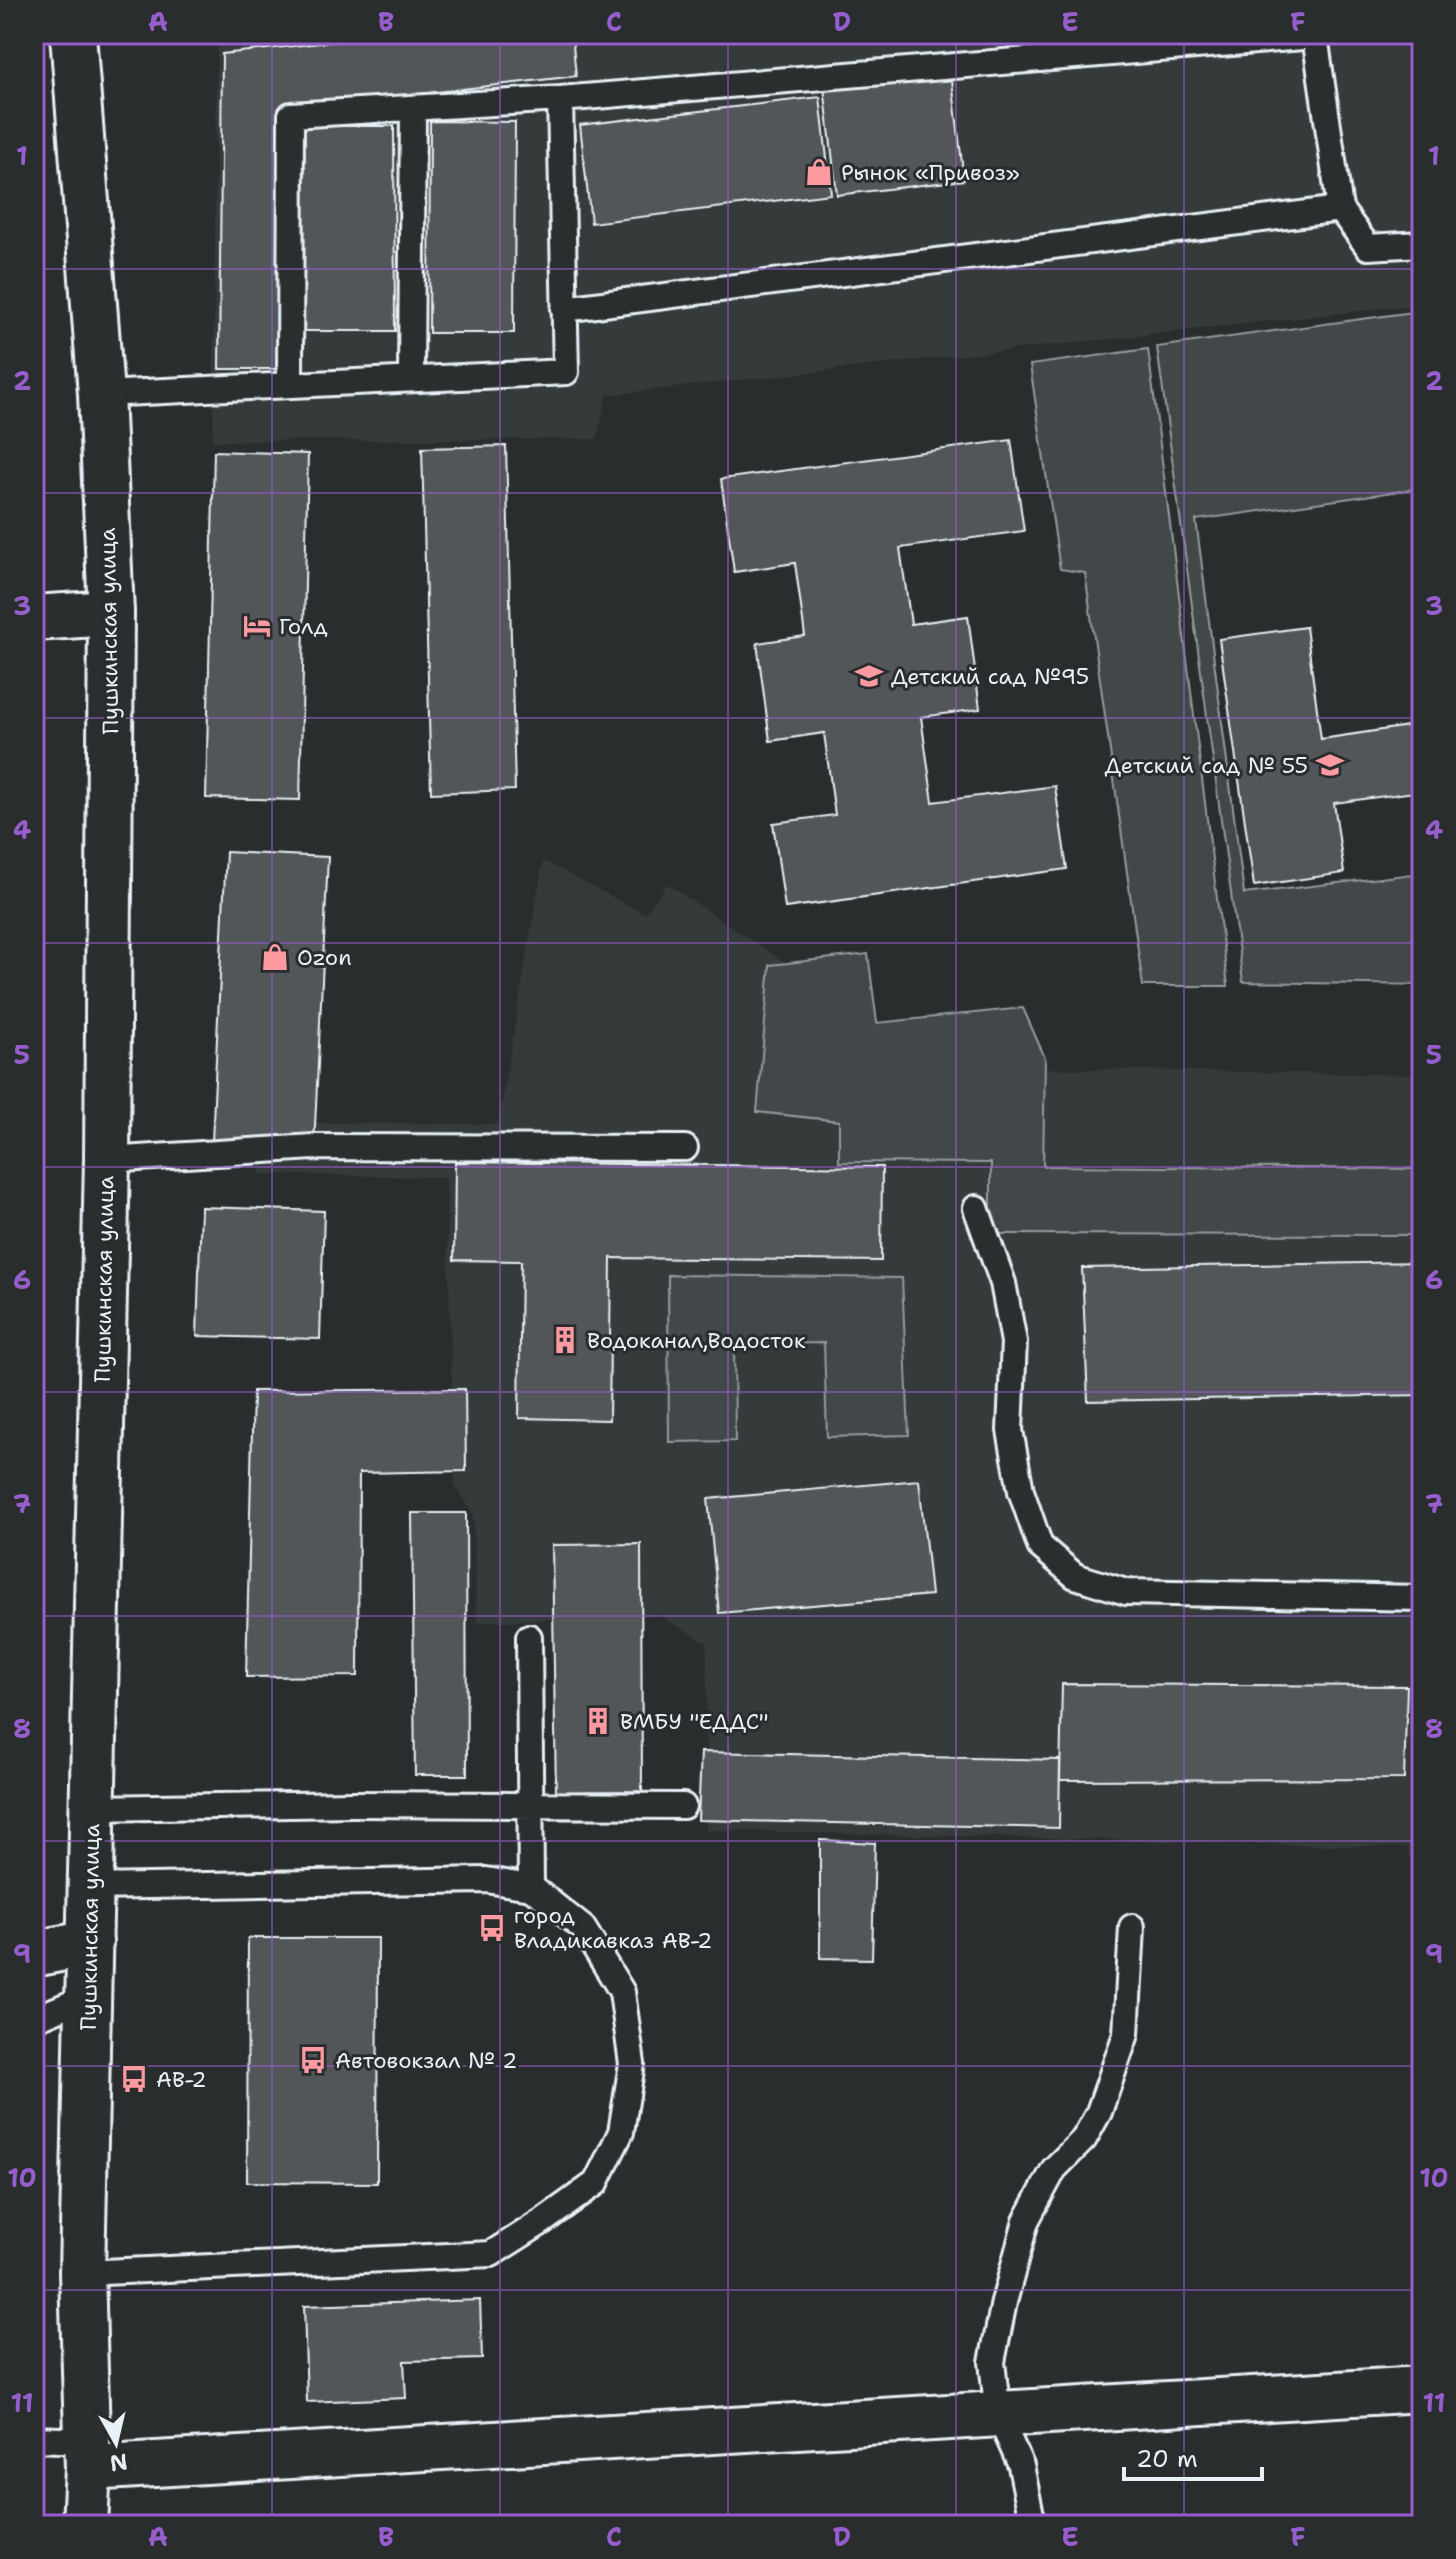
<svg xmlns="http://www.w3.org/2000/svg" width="1456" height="2559" viewBox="0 0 1456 2559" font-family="'Shantell Sans',sans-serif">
<rect width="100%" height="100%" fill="#2a2d2e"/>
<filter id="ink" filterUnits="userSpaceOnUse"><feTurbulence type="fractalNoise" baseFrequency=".0125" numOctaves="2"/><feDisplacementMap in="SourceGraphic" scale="16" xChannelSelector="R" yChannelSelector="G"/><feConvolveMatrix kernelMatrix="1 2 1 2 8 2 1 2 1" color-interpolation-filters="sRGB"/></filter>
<g filter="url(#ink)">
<path fill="#363a3b" d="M278,34H1422V304L607,395L597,439L213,441L217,41Z
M543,861L645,914L667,884L792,967L794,1064L1422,1075V1942L1408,1847L706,1830L707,1643L659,1615L477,1622L473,1513L455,1487L446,1177L260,1174L263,1122L498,1124Z"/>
<path fill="#424648" stroke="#959ca0" stroke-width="2" d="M1413,312L1422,316V488L1196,520L1244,894L1422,873V985L1243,982L1157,347Z
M1148,349L1228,986H1143L1085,573L1060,569L1030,365Z
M868,954L877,1023L1023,1008L1045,1058L1043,1166L1422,1169V1235L991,1234V1163L839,1162V1121L757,1112L770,965Z
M668,1275L902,1278L909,1435L827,1437L824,1343L734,1345L735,1441L669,1442Z"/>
<path fill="#535759" stroke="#e8f1f8" stroke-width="2" d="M399,34H572L576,76L280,110L278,369H219L222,54Z
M951,72L964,180L837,195L824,87Z
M820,97L831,194L591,223L580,125Z
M430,121L515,122L514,333H429Z
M301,126H394L395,331H301Z
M1011,440L1024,531L900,548L911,624L968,616L980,709L921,717L933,802L1055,786L1067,869L785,908L773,823L835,815L824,733L770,741L757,643L805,636L795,563L734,572L721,479Z
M506,446L515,790L431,793L422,448Z
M214,451L308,454L300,800L206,798Z
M1306,627L1321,739L1422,724V791L1334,803L1344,873L1254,886L1219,639Z
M226,852L328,857L314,1147L212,1142Z
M455,1162L882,1167L881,1261L611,1258L609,1420L519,1418L521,1261L454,1260Z
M201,1207L324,1211L320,1339L197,1336Z
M1422,1262V1395L1088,1401L1082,1268Z
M465,1389L466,1471L359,1473L358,1676L246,1677L253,1391Z
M919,1480L931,1595L719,1613L708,1499Z
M412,1513H466L467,1775H415Z
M641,1544L642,1791L556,1792L552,1545Z
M1062,1684L1407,1686L1404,1779L1060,1780Z
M701,1752L1060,1760L1059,1828L698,1820Z
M820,1840L875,1843L872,1959L820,1958Z
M248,1938H378L377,2183L247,2182Z
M480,2300L482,2359L404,2361L406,2398L307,2402L304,2306Z"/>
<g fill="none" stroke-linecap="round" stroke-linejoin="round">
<g stroke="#e8f1f8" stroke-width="30">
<path id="lane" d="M564,309L1340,209L1368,247L1422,244
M411,379L413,108
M290,384L291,115L560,99L1315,36L1340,209
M101,394L566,372L560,99
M107,1160L314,1147L685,1148
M976,1208L1003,1283L1014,1342L1010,1430L1021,1491L1040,1546L1075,1576L1126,1592L1422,1598
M529,1637L531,1887
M92,1808L352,1804L683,1806
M34,2019L89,1996
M82,2273L491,2254L543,2221L596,2183L621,2132L632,2064L622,1992L583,1928L531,1887L486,1880L91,1887
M34,2439L87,2441
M1033,2525L1021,2466L998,2414L992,2362L1004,2302L1026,2221L1054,2169L1084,2139L1099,2112L1126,2034L1132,1927"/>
</g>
<g stroke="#e8f1f8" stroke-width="50">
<path id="street" d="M34,618L111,613
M34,1954L90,1943
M88,2468L1422,2389"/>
</g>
<g stroke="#e8f1f8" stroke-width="50">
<path id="secondary" d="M73,34L101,394L111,613L107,1160L82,2273L88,2468L85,2525"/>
</g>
<use href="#lane" stroke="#2a2d2e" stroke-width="24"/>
<use href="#street" stroke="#2a2d2e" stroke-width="44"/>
<use href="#secondary" stroke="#2a2d2e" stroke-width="44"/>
</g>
</g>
<path fill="none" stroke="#965dcd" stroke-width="2" stroke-opacity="0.55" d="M272,34V2525M500,34V2525M728,34V2525M956,34V2525M1184,34V2525M34,269H1422M34,493H1422M34,718H1422M34,943H1422M34,1167H1422M34,1392H1422M34,1616H1422M34,1841H1422M34,2066H1422M34,2290H1422"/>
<defs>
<g id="shop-bare" transform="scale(2.16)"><path d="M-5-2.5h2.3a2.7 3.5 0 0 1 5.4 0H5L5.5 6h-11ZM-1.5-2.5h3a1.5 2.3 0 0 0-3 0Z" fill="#ff9aa2" stroke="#2a2d2e" stroke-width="2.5" paint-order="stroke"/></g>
<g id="hotel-bare" transform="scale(2.16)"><path d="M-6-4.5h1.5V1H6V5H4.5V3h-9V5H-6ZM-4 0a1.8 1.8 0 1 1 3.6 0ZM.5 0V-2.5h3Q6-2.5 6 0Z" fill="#ff9aa2" stroke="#2a2d2e" stroke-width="2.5" paint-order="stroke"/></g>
<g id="school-bare" transform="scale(2.16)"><path d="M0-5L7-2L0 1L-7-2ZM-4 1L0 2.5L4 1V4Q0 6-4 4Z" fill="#ff9aa2" stroke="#2a2d2e" stroke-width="2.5" paint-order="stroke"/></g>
<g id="building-bare" transform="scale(2.16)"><path d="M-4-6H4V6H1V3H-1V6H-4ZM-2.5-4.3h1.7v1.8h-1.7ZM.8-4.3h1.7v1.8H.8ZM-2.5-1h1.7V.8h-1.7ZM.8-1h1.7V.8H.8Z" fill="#ff9aa2" stroke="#2a2d2e" stroke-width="2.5" paint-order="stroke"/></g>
<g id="bus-bare" transform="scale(2.16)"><path d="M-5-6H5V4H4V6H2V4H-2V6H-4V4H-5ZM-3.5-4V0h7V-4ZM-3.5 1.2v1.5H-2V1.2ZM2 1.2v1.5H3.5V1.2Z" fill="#ff9aa2" stroke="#2a2d2e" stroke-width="2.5" paint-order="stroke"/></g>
</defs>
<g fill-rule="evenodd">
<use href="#shop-bare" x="819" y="172"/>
<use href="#hotel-bare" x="257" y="626"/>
<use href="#school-bare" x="869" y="676"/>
<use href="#school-bare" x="1330" y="765"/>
<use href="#shop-bare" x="275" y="957"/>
<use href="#building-bare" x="565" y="1340"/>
<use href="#building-bare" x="598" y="1721"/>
<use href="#bus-bare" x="492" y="1928"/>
<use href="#bus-bare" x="313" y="2060"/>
<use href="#bus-bare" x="134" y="2079"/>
</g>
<g text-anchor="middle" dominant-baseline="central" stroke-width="6" stroke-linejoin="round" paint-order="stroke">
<g font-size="22" fill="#e8f1f8" stroke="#2a2d2e" text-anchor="start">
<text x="841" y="172">Рынок «Привоз»</text>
<text x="279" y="626">Голд</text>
<text x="891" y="676">Детский сад №95</text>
<text x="1308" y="765" text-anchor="end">Детский сад № 55</text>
<text x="297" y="957">Ozon</text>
<text x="587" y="1340">Водоканал,Водосток</text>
<text x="620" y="1721">ВМБУ "ЕДДС"</text>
<text x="514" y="1915">город<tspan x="514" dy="25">Владикавказ АВ-2</tspan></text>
<text x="335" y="2060">Автовокзал № 2</text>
<text x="156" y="2079">АВ-2</text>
</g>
<g font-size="22" fill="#e8f1f8" stroke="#2a2d2e">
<text transform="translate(109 631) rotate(-91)">Пушкинская улица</text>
<text transform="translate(104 1279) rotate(-89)">Пушкинская улица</text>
<text transform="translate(90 1927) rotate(-89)">Пушкинская улица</text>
</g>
</g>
<rect width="1456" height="2559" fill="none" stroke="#2a2d2e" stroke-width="88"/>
<g transform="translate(116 2443) rotate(172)" stroke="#2a2d2e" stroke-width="6" paint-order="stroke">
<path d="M0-6L14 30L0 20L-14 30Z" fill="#e8f1f8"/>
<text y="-12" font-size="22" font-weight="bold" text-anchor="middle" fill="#e8f1f8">N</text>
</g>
<path d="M1124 2467v12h138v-12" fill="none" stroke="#e8f1f8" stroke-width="4"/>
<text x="1136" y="2467" font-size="24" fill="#e8f1f8" stroke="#2a2d2e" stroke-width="6" paint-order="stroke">20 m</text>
<rect x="44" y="44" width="1368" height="2471" fill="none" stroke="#965dcd" stroke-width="3"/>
<g font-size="26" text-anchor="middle" font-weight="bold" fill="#965dcd">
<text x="158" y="31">A</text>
<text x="386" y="31">B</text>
<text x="614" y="31">C</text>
<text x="842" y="31">D</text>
<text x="1070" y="31">E</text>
<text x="1298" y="31">F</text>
<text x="22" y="165">1</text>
<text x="1434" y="165">1</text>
<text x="22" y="390">2</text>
<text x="1434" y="390">2</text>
<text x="22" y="615">3</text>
<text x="1434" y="615">3</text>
<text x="22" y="839">4</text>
<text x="1434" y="839">4</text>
<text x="22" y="1064">5</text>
<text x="1434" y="1064">5</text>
<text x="22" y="1289">6</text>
<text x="1434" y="1289">6</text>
<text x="22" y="1513">7</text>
<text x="1434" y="1513">7</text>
<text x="22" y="1738">8</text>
<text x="1434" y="1738">8</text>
<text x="22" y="1963">9</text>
<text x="1434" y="1963">9</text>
<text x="22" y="2187">10</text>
<text x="1434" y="2187">10</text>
<text x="22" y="2412">11</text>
<text x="1434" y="2412">11</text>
<text x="158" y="2546">A</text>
<text x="386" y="2546">B</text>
<text x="614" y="2546">C</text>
<text x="842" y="2546">D</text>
<text x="1070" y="2546">E</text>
<text x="1298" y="2546">F</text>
</g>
</svg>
